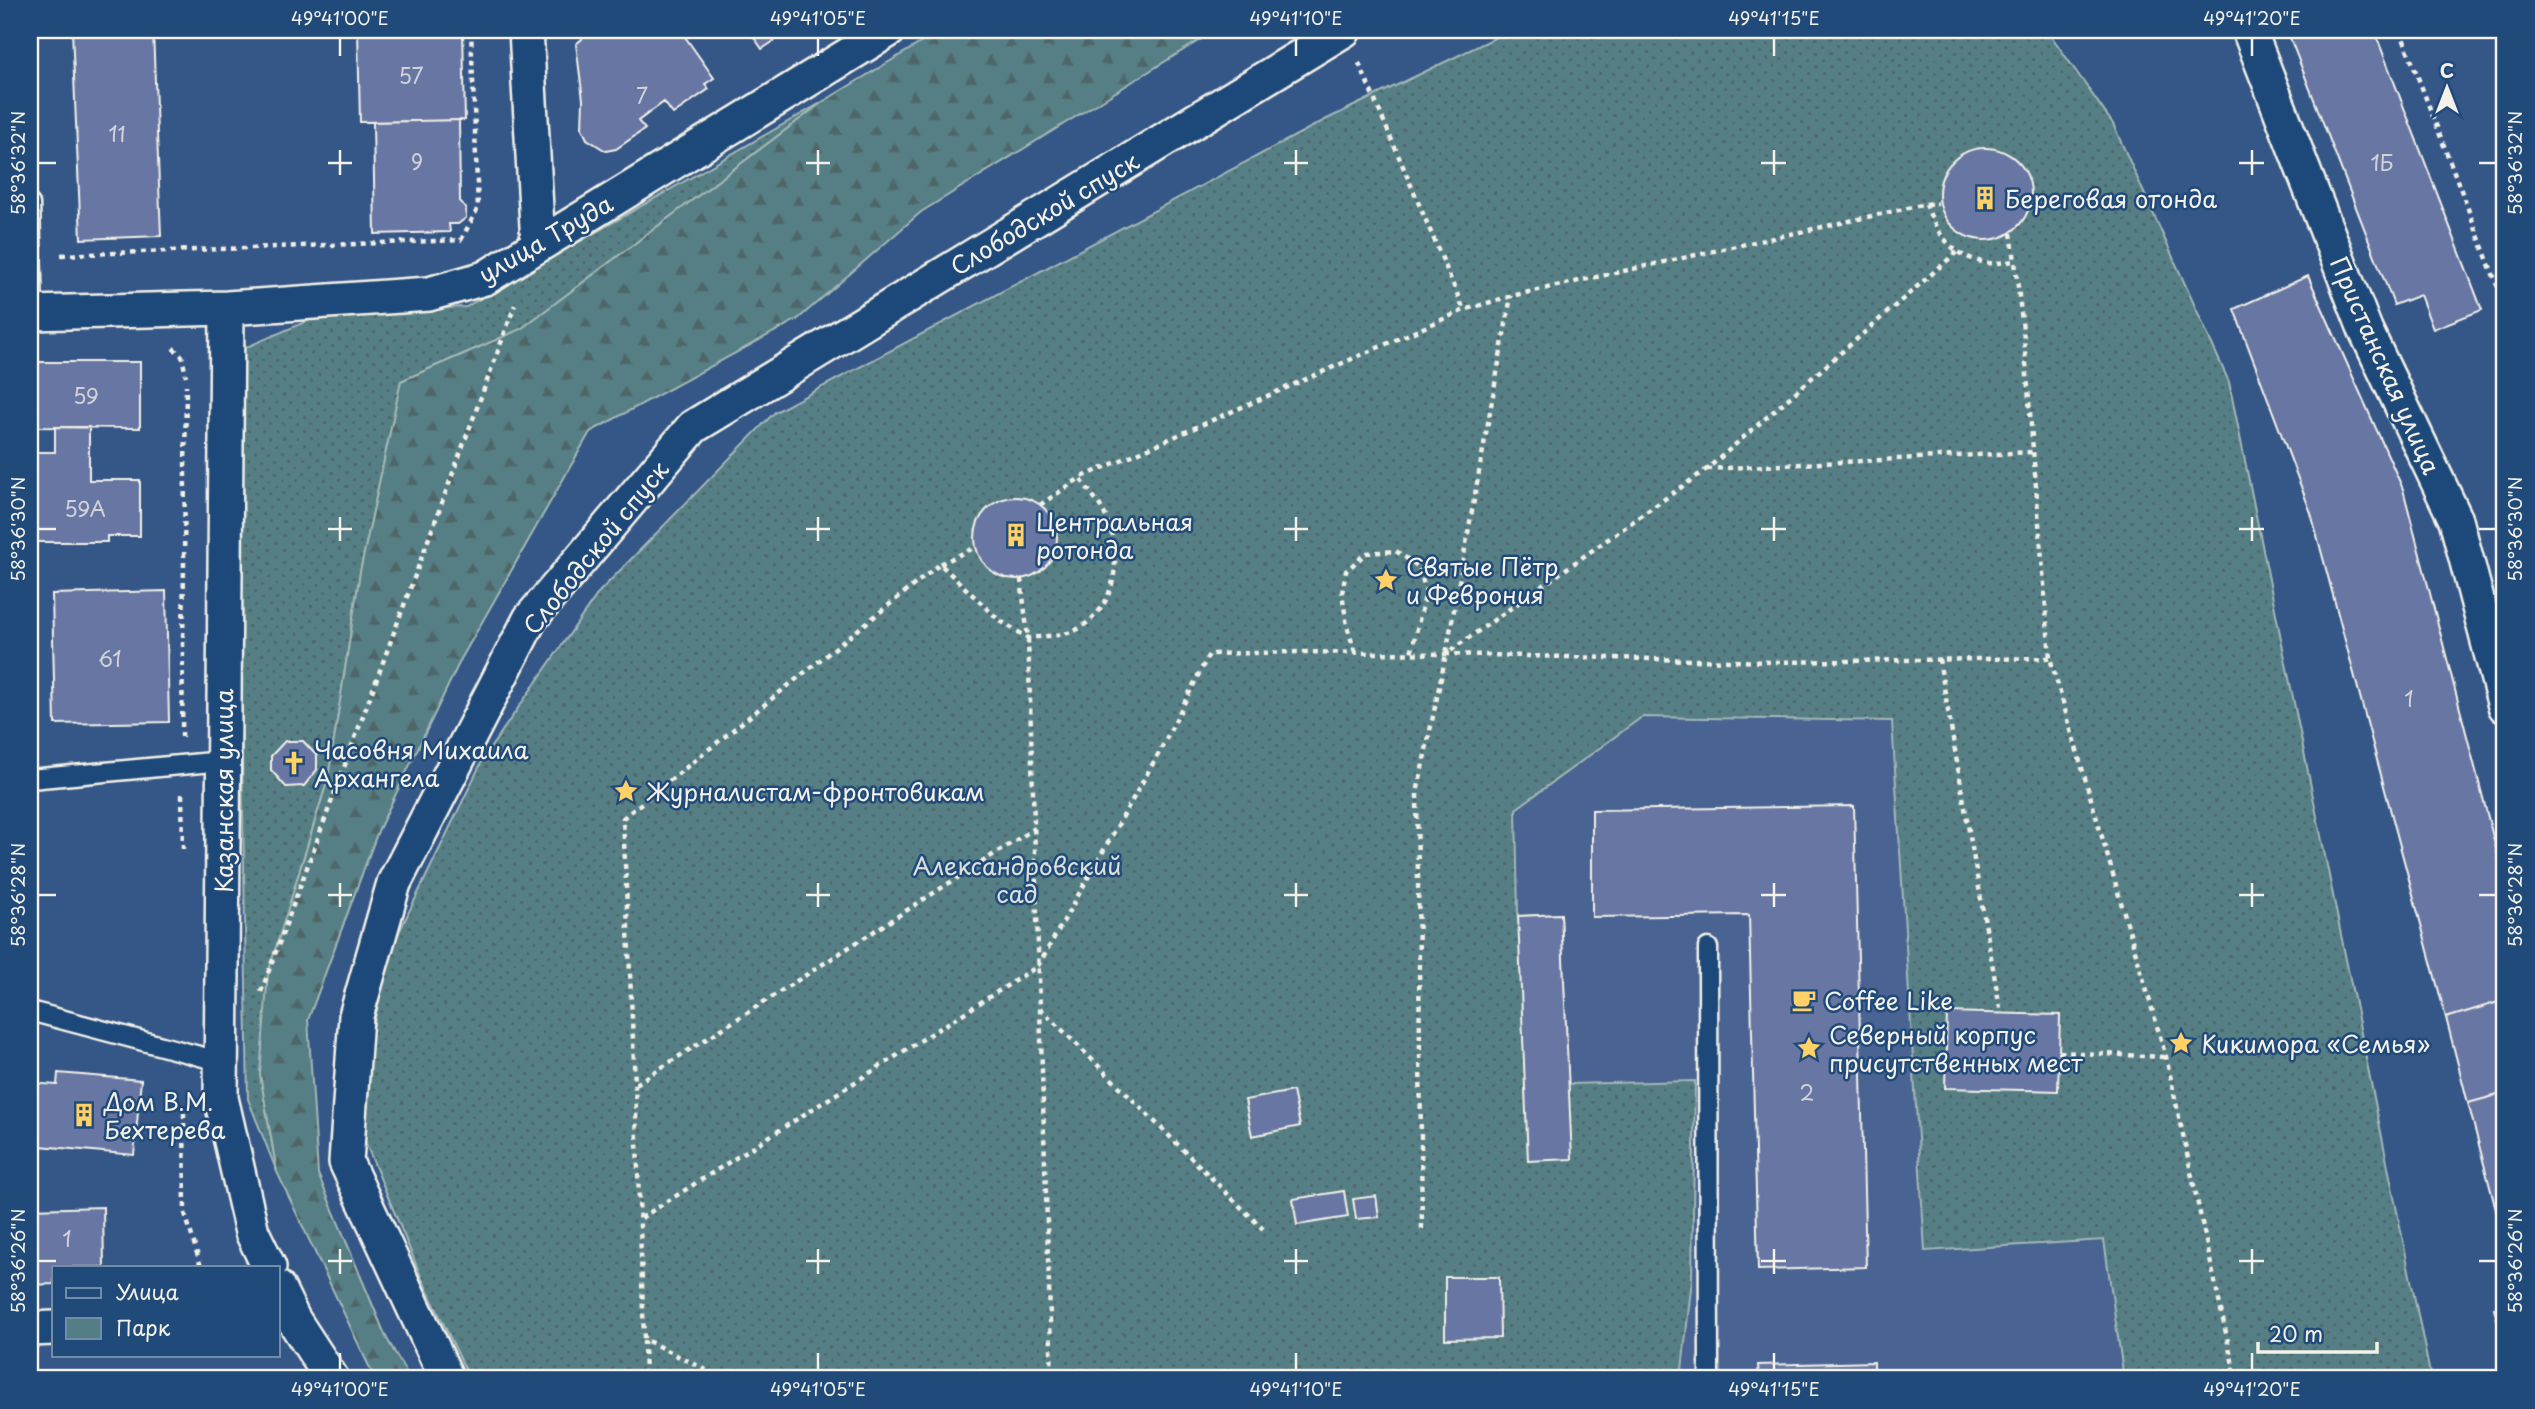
<svg xmlns="http://www.w3.org/2000/svg" width="2535" height="1409" viewBox="0 0 2535 1409" font-family="'Playpen Sans',sans-serif">
<defs>
<pattern id="green-dots" width="8" height="8" patternUnits="userSpaceOnUse" patternTransform="scale(1.75)"><rect width="8" height="8" fill="#547e85"/><path d="M2 2h.1M6 6h.1" fill="none" stroke="#4f6669" stroke-width="1.8" stroke-linecap="round"/></pattern>
<pattern id="forest-firs" width="22" height="20" patternUnits="userSpaceOnUse" patternTransform="scale(1.75)"><rect width="22" height="20" fill="#547e85"/><path d="M5 1l3.5 6h-7zM16 11l3.5 6h-7z" fill="#4f6669"/></pattern>
</defs>
<rect width="100%" height="100%" fill="#355787"/>
<filter id="ink" filterUnits="userSpaceOnUse"><feTurbulence type="fractalNoise" baseFrequency=".0143" numOctaves="2"/><feDisplacementMap in="SourceGraphic" scale="14" xChannelSelector="R" yChannelSelector="G"/><feConvolveMatrix kernelMatrix="1 2 1 2 8 2 1 2 1" color-interpolation-filters="sRGB"/></filter>
<g filter="url(#ink)">
<path fill="#486392" d="M1642,717L1892,720L1925,1251L2105,1240L2124,1379H1681L1692,1279L1569,1084L1518,916L1516,809Z"/>
<path fill="url(#green-dots)" stroke="#a4b8b6" stroke-width="2" d="M1511,30H2047L2113,124L2229,382L2431,1379H2124L2104,1240L1925,1251L1892,721L1642,717L1516,809L1518,916L1561,914L1568,1084L1695,1081L1692,1279L1681,1379H470L422,1279L364,1139L368,1053L388,955L484,757L599,592L775,412L1325,120Z
M824,101L521,329L401,381L360,572L328,779L295,885L260,1074L277,1172L248,1099L235,352L326,313L466,307Z"/>
<path fill="url(#forest-firs)" stroke="#a4b8b6" stroke-width="2" d="M942,30H1216L921,212L798,319L590,432L461,659L378,831L308,1020L318,1174L386,1337L410,1379H375L277,1172L260,1074L268,973L328,779L360,572L401,381L521,329L824,101Z"/>
<path fill="#6776a4" stroke="#f4f1e8" stroke-width="2" d="M72,30H153L161,236L81,239Z
M358,30H463L465,120L360,122Z
M581,30H683L681,31L714,78L705,84L709,89L673,114L664,102L638,121L645,129L616,149L606,151L587,139L582,128L583,100L576,44L582,39Z
M749,30H791L762,49Z
M2287,30H2374L2482,310L2433,329L2420,295L2394,305Z
M459,120L460,201L466,208V218L458,224H449L450,232L375,234L373,122Z
M1939 194a46 46 0 1 1 92 0a46 46 0 1 1-92 0Z
M2308,276L2403,489L2505,883V1000L2446,1018L2311,513L2234,309Z
M32,362H140V428L32,427Z
M55,427H89V480H140V536H107V542H30V452H55Z
M975 538a41 41 0 1 1 82 0a41 41 0 1 1-82 0Z
M166,591L169,722L55,724L52,594Z
M285,741H303L317,756V770L304,786L286,787L271,770V756Z
M1854,806L1866,1267L1758,1270L1749,915L1592,917V810Z
M1561,914L1572,1159L1528,1161L1518,916Z
M2505,1000V1093L2468,1103L2446,1018Z
M1947,1012L2060,1015L2058,1091L1945,1088Z
M58,1073L141,1080L134,1155L30,1145V1083L57,1085Z
M1293,1091L1300,1126L1252,1136L1245,1100Z
M2505,1093V1227L2501,1229L2468,1103Z
M1344,1191L1348,1217L1297,1225L1293,1199Z
M1376,1196L1379,1217L1356,1219L1353,1199Z
M103,1207L104,1267H54V1284L30,1285V1209Z
M1445,1277H1499L1500,1338L1445,1339Z
M2505,1306V1348L2494,1308Z
M1874,1362V1379H1759L1758,1365Z"/>
<g fill="none" stroke-linecap="round" stroke-linejoin="round">
<g stroke="#f4f1e8" stroke-width="23">
<path id="service" d="M30,204L33,313
M30,779L223,761
M1708,948L1709,1379
M30,1011L222,1062"/>
</g>
<g stroke="#f4f1e8" stroke-width="38">
<path id="minor" d="M526,30L538,244
M2249,30L2365,329L2456,520L2505,706
M227,308L221,1098L252,1232L269,1267
M30,313L227,308L429,294L485,278L889,30
M278,1288L293,1319L332,1379
M30,1329L54,1328
M447,1379L346,1162L356,1016L394,883L530,619L693,427L1344,30"/>
</g>
<path stroke="#f4f1e8" stroke-width="4.5" stroke-dasharray="5 5" stroke-linecap="butt" d="M2400,30L2505,306
M1359,63L1464,310
M1926,204L1938,203
M2011,233L2015,261
M1957,252L1707,469L1446,654L1775,662L2050,658
M61,255L461,240L478,208L471,30
M173,348L182,356L186,376
M1707,469L2033,452
M1040,505L1080,478
M940,564L976,547
M1021,579L1028,638L1052,1379
M1355,652L1347,626L1342,593L1346,571L1366,553L1396,551L1419,567L1426,592L1411,653
M1939,659L2001,1014
M182,737L186,385
M182,794L183,849
M261,992L515,305
M1040,1008L1263,1229
M2059,1052L2166,1057
M636,1084L1035,828
M184,1113L185,1213L201,1267
M641,1218L1038,966L1160,751L1209,654L1299,652L1446,654
M1422,1229L1417,793L1446,654L1511,296
M644,1340L645,1379
M724,1379L644,1339L635,1085L623,818L940,564L999,620L1028,638C1042,636 1064,636 1076,630C1120,607 1124,549 1102,509C1096,499 1087,488 1080,478L1464,310L1511,296L1926,204C1936,234 1953,257 1987,263C1995,264 2006,262 2015,261L2024,339L2050,658L2166,1057L2236,1379"/>
<use href="#service" stroke="#1f4a7a" stroke-width="18"/>
<use href="#minor" stroke="#1f4a7a" stroke-width="33"/>
</g>
</g>
<path fill="none" stroke="#f4f1e8" stroke-width="2.5" d="M340,38V56M818,38V56M1296,38V56M1774,38V56M2252,38V56M340,150V175M818,150V175M1296,150V175M1774,150V175M2252,150V175M38,163H56M328,163H352M806,163H830M1284,163H1308M1761,163H1786M2239,163H2264M2479,163H2496M340,517V541M818,517V541M1296,517V541M1774,517V541M2252,517V541M38,529H56M328,529H352M806,529H830M1284,529H1308M1761,529H1786M2239,529H2264M2479,529H2496M340,883V907M818,883V907M1296,883V907M1774,883V907M2252,883V907M38,895H56M328,895H352M806,895H830M1284,895H1308M1761,895H1786M2239,895H2264M2479,895H2496M340,1249V1274M818,1249V1274M1296,1249V1274M1774,1249V1274M2252,1249V1274M38,1261H56M328,1261H352M806,1261H830M1284,1261H1308M1761,1261H1786M2239,1261H2264M2479,1261H2496M340,1353V1370M818,1353V1370M1296,1353V1370M1774,1353V1370M2252,1353V1370"/>
<defs>
<g id="building-bare" transform="scale(1.89)"><path d="M-4-6H4V6H1V3H-1V6H-4ZM-2.5-4.3h1.7v1.8h-1.7ZM.8-4.3h1.7v1.8H.8ZM-2.5-1h1.7V.8h-1.7ZM.8-1h1.7V.8H.8Z" fill="#ffd166" stroke="#1f4a7a" stroke-width="2.5" paint-order="stroke"/></g>
<g id="sight-bare" transform="scale(1.89)"><path d="M0-6L1.8-2.2L6-1.7L2.9 1.2L3.7 5.4L0 3.3L-3.7 5.4L-2.9 1.2L-6-1.7L-1.8-2.2Z" fill="#ffd166" stroke="#1f4a7a" stroke-width="2.5" paint-order="stroke"/></g>
<g id="church-bare" transform="scale(1.89)"><path d="M-1.2-6h2.4v3.5h3.3v2.4h-3.3V6h-2.4V-.1h-3.3v-2.4h3.3Z" fill="#ffd166" stroke="#1f4a7a" stroke-width="2.5" paint-order="stroke"/></g>
<g id="cafe-bare" transform="scale(1.89)"><path d="M-5.5-4.5H6V0H3Q3 3.5 0 3.5H-2.5Q-5.5 3.5-5.5 0ZM3-3.2v2h1.7v-2ZM-6 4.5H4V6H-6Z" fill="#ffd166" stroke="#1f4a7a" stroke-width="2.5" paint-order="stroke"/></g>
</defs>
<g fill-rule="evenodd">
<use href="#building-bare" x="1985" y="198"/>
<use href="#building-bare" x="1016" y="535"/>
<use href="#sight-bare" x="1386" y="580"/>
<use href="#church-bare" x="294" y="763"/>
<use href="#sight-bare" x="626" y="791"/>
<use href="#cafe-bare" x="1804" y="1000"/>
<use href="#sight-bare" x="2181" y="1043"/>
<use href="#sight-bare" x="1809" y="1048"/>
<use href="#building-bare" x="84" y="1115"/>
</g>
<g text-anchor="middle" dominant-baseline="central" stroke-width="5" stroke-linejoin="round" paint-order="stroke">
<g font-size="21" fill="#d1d2d7">
<text x="411" y="75">57</text>
<text x="642" y="95">7</text>
<text x="117" y="133">11</text>
<text x="417" y="161">9</text>
<text x="2382" y="162">1Б</text>
<text x="86" y="395">59</text>
<text x="85" y="508">59А</text>
<text x="110" y="658">61</text>
<text x="2409" y="698">1</text>
<text x="1807" y="1092">2</text>
<text x="67" y="1238">1</text>
</g>
<g font-size="24" fill="#f4f1e8" stroke="#1f4a7a" text-anchor="start">
<text x="2005" y="198">Береговая отонда</text>
<text x="1036" y="521">Центральная<tspan x="1036" dy="28">ротонда</tspan></text>
<text x="1406" y="566">Святые Пётр<tspan x="1406" dy="28">и Феврония</tspan></text>
<text x="314" y="749">Часовня Михаила<tspan x="314" dy="28">Архангела</tspan></text>
<text x="646" y="791">Журналистам-фронтовикам</text>
<text x="1824" y="1000">Coffee Like</text>
<text x="1829" y="1034">Северный корпус<tspan x="1829" dy="28">присутственных мест</tspan></text>
<text x="2201" y="1043">Кикимора «Семья»</text>
<text x="104" y="1101">Дом В.М.<tspan x="104" dy="28">Бехтерева</tspan></text>
</g>
<g font-size="24" fill="#f4f1e8" stroke="#1f4a7a">
<text transform="translate(1044 213) rotate(-31)">Слободской спуск</text>
<text transform="translate(545 238) rotate(-30)">улица Труда</text>
<text transform="translate(2386 365) rotate(66)">Пристанская улица</text>
<text transform="translate(595 547) rotate(-51)">Слободской спуск</text>
<text transform="translate(223 791) rotate(-90)">Казанская улица</text>
</g>
<g font-size="24" fill="#dce0d9" stroke="#1f4a7a">
<text x="1017" y="865">Александровский<tspan x="1017" dy="28">сад</tspan></text>
</g>
</g>
<rect width="2535" height="1409" fill="none" stroke="#1f4a7a" stroke-width="77"/>
<rect x="52" y="1266" width="228" height="91" fill="#1f4a7a" stroke="#748da6" stroke-width="2"/>
<rect x="66" y="1288" width="35" height="10" fill="#1f4a7a" stroke="#748da6" stroke-width="2"/>
<text x="116" y="1300" font-size="21" fill="#f4f1e8">Улица</text>
<rect x="66" y="1318" width="35" height="21" fill="#547e85" stroke="#748da6" stroke-width="2"/>
<text x="116" y="1336" font-size="21" fill="#f4f1e8">Парк</text>
<g transform="translate(2447 88)" stroke="#1f4a7a" stroke-width="5" paint-order="stroke">
<path d="M0-5L12 26L0 18L-12 26Z" fill="#f4f1e8"/>
<text y="-10" font-size="19" font-weight="bold" text-anchor="middle" fill="#f4f1e8">С</text>
</g>
<path d="M2258 1342v10h119v-10" fill="none" stroke="#f4f1e8" stroke-width="3.5"/>
<text x="2269" y="1342" font-size="21" fill="#f4f1e8" stroke="#1f4a7a" stroke-width="5" paint-order="stroke">20 m</text>
<rect x="38" y="38" width="2458" height="1332" fill="none" stroke="#f4f1e8" stroke-width="2.5"/>
<g font-size="18" text-anchor="middle" fill="#f4f1e8">
<text x="340" y="25">49°41'00"E</text>
<text x="818" y="25">49°41'05"E</text>
<text x="1296" y="25">49°41'10"E</text>
<text x="1774" y="25">49°41'15"E</text>
<text x="2252" y="25">49°41'20"E</text>
<text transform="translate(19 163) rotate(-90)" y="6">58°36'32"N</text>
<text transform="translate(2516 163) rotate(-90)" y="6">58°36'32"N</text>
<text transform="translate(19 529) rotate(-90)" y="6">58°36'30"N</text>
<text transform="translate(2516 529) rotate(-90)" y="6">58°36'30"N</text>
<text transform="translate(19 895) rotate(-90)" y="6">58°36'28"N</text>
<text transform="translate(2516 895) rotate(-90)" y="6">58°36'28"N</text>
<text transform="translate(19 1261) rotate(-90)" y="6">58°36'26"N</text>
<text transform="translate(2516 1261) rotate(-90)" y="6">58°36'26"N</text>
<text x="340" y="1396">49°41'00"E</text>
<text x="818" y="1396">49°41'05"E</text>
<text x="1296" y="1396">49°41'10"E</text>
<text x="1774" y="1396">49°41'15"E</text>
<text x="2252" y="1396">49°41'20"E</text>
</g>
</svg>
